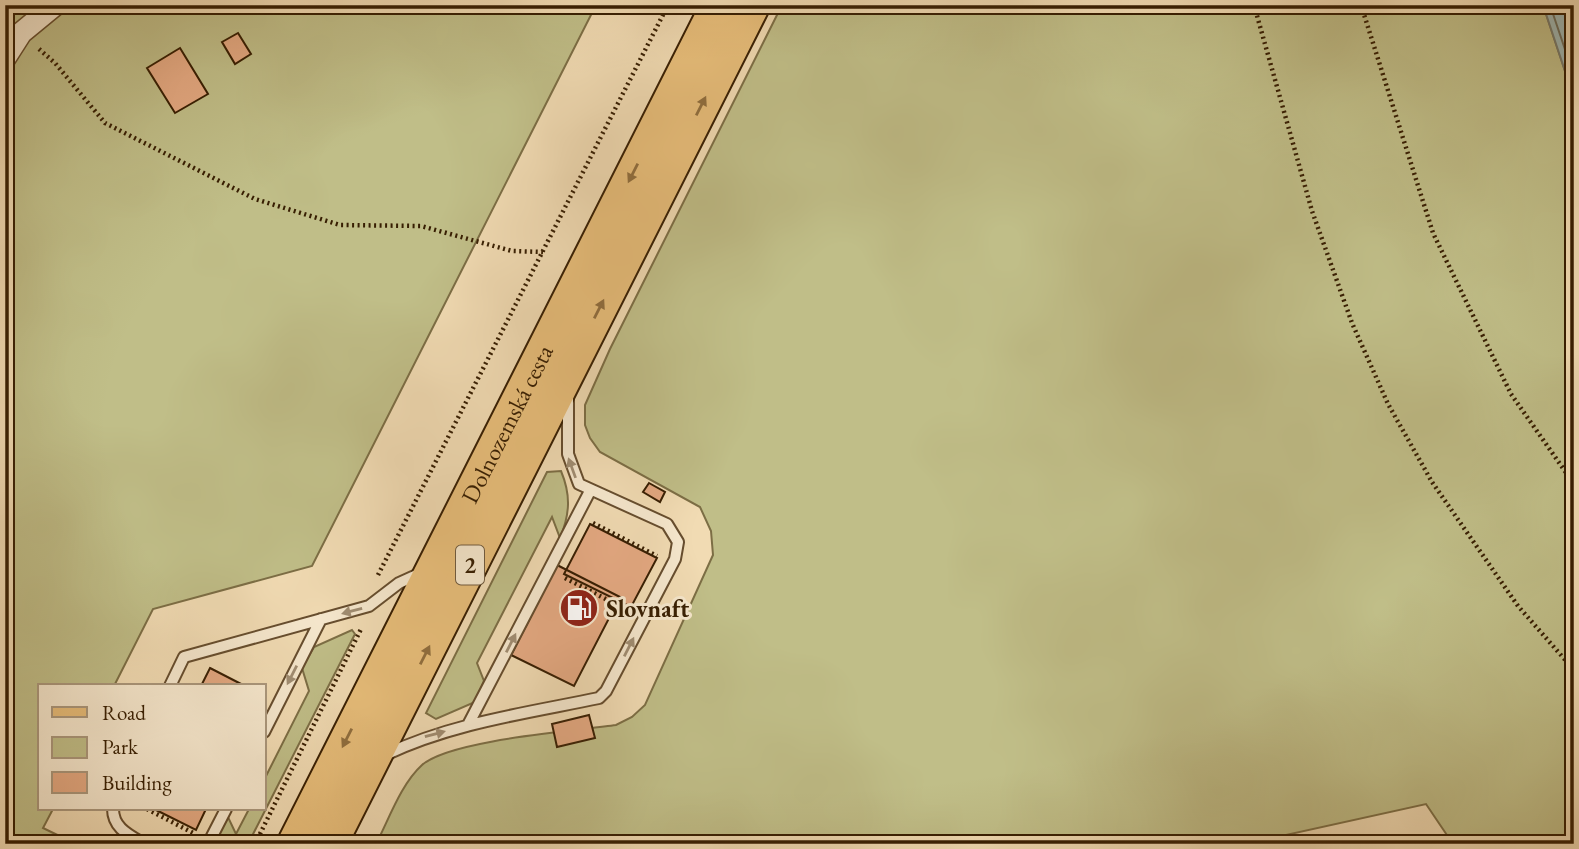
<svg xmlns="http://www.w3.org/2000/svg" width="1579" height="849" viewBox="0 0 1579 849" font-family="'EB Garamond',serif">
<rect width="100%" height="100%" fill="#f1dbb3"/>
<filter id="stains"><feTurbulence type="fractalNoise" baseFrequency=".00286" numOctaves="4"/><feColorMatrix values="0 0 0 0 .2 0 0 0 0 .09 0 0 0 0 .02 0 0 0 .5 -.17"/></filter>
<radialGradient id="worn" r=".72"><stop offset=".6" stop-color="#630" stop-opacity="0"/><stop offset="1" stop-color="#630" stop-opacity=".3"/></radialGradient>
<path fill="#c0be88" stroke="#7c6e45" stroke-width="2" d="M5,5H596L312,566L153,609L114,686H40V809H53L43,828L76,844H5Z
M782,5H1543L1574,98V844H1453L1426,804L1245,844H376C389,819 401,784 422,765C450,740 574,731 616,725L632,717L645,705L713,555L711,531L700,507L600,452L590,438L585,425V405L610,349Z
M561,471C571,495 570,514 560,538L552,517L477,663L484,681L475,702L436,719L426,713L547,472Z
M352,630L355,634L248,844H218L216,837L227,815L236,834L249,809H264V780L309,691L302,668L314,647Z"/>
<path fill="#9fb9b7" stroke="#757b6f" stroke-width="2" d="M1543,5H1574V98Z"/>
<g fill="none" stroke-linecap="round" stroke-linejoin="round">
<path stroke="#6b6c5c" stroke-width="2" d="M1550,5L1574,76"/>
</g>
<path fill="#e4a982" stroke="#371e02" stroke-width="2" d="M238,33L251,54L235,64L222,42Z
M180,48L208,94L175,113L147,68Z
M649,483L665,492L660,502L643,492Z
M590,524L657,558L631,607L564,574Z
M557,565L620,597L574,686L511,655Z
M210,668L245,686H201Z
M589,715L595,738L557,747L552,724Z
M154,809H206L196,830Z"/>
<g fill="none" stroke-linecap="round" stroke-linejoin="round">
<g stroke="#664d2e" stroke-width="14">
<path id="lane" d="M170,686L184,657L369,606L399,583L421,573
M468,725L590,491
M264,732L321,619
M385,755C452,723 527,713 599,698L606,691L675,559L678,542L667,524L579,484L568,454V396
M113,809C113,828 129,835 144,844
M208,844L226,809"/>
</g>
<g stroke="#664d2e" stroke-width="24">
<path id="street" d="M5,58L21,33L55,5"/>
</g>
<g stroke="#371e02" stroke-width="37">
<g id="primary">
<path id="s1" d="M294,844L718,5"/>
<path d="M330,844L753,5"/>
</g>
</g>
<path stroke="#371e02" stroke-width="4.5" stroke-dasharray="2 3.5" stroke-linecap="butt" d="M1254,5L1312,211L1352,323L1388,404L1432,482L1518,606L1574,670
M1361,5L1433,233L1511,394L1574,484
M39,49L55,63L105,123L255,199L340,225L421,226L512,251L543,252
M593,523L657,556
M378,575L668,5
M565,578L629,611
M147,809L195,834
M255,844L362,627"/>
<use href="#lane" stroke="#f6e8ce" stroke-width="10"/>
<use href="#street" stroke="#f6e8ce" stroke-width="21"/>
<use href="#primary" stroke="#e8be7a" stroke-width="33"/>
</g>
<defs><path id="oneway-solid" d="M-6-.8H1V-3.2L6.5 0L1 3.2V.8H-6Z" transform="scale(1.75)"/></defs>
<g fill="#906e3e">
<use href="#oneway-solid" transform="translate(701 106) rotate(-63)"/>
<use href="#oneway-solid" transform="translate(633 173) rotate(117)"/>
<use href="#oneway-solid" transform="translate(599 309) rotate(-63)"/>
<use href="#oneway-solid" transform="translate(425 655) rotate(-63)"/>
<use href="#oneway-solid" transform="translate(347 738) rotate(117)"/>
</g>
<g fill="#a08d72">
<use href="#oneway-solid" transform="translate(572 468) rotate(-110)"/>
<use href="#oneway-solid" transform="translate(352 611) rotate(165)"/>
<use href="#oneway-solid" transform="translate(511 643) rotate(-63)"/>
<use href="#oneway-solid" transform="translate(629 647) rotate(-63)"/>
<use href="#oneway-solid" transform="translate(292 675) rotate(117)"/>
<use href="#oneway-solid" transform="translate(435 734) rotate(-15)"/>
</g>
<defs>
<g id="fuel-disc" transform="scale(2.0125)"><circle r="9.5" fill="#8f2418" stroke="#f6e8ce"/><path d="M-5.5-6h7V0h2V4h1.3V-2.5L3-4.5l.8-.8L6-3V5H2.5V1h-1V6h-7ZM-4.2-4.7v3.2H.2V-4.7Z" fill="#fff"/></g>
</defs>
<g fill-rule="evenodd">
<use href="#fuel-disc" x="579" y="608"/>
</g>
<g text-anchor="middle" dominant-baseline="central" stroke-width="6" stroke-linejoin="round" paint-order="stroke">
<rect fill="#f6e8ce" stroke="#705b3f" stroke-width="2" x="456" y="545.5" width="28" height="39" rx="5"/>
<g font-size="23" font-weight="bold" fill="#371e02">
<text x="470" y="565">2</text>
</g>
<g font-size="24" fill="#371e02" stroke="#f6e8ce">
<text stroke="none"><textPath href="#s1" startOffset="471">Dolnozemská cesta</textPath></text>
</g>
<g font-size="24" font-weight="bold" fill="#371e02" stroke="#f6e8ce" text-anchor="start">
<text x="606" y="608">Slovnaft</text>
</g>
</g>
<rect width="1579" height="849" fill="none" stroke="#f1dbb3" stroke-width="28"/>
<rect x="7" y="7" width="1565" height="835" fill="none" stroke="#371e02" stroke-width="3.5"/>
<rect x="14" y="14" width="1551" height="821" fill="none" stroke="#371e02" stroke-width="2"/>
<rect x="38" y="684" width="228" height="126" fill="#f6e8ce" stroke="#aa977c" stroke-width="2"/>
<rect x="52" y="707" width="35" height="10" fill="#e8be7a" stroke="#aa977c" stroke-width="2"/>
<text x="102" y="720" font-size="21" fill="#371e02">Road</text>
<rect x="52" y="737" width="35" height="21" fill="#c0be88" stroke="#aa977c" stroke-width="2"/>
<text x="102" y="754" font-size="21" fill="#371e02">Park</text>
<rect x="52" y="772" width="35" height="21" fill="#e4a982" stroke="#aa977c" stroke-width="2"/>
<text x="102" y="790" font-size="21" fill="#371e02">Building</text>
<rect width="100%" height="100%" filter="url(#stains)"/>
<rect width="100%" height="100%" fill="url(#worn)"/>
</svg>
